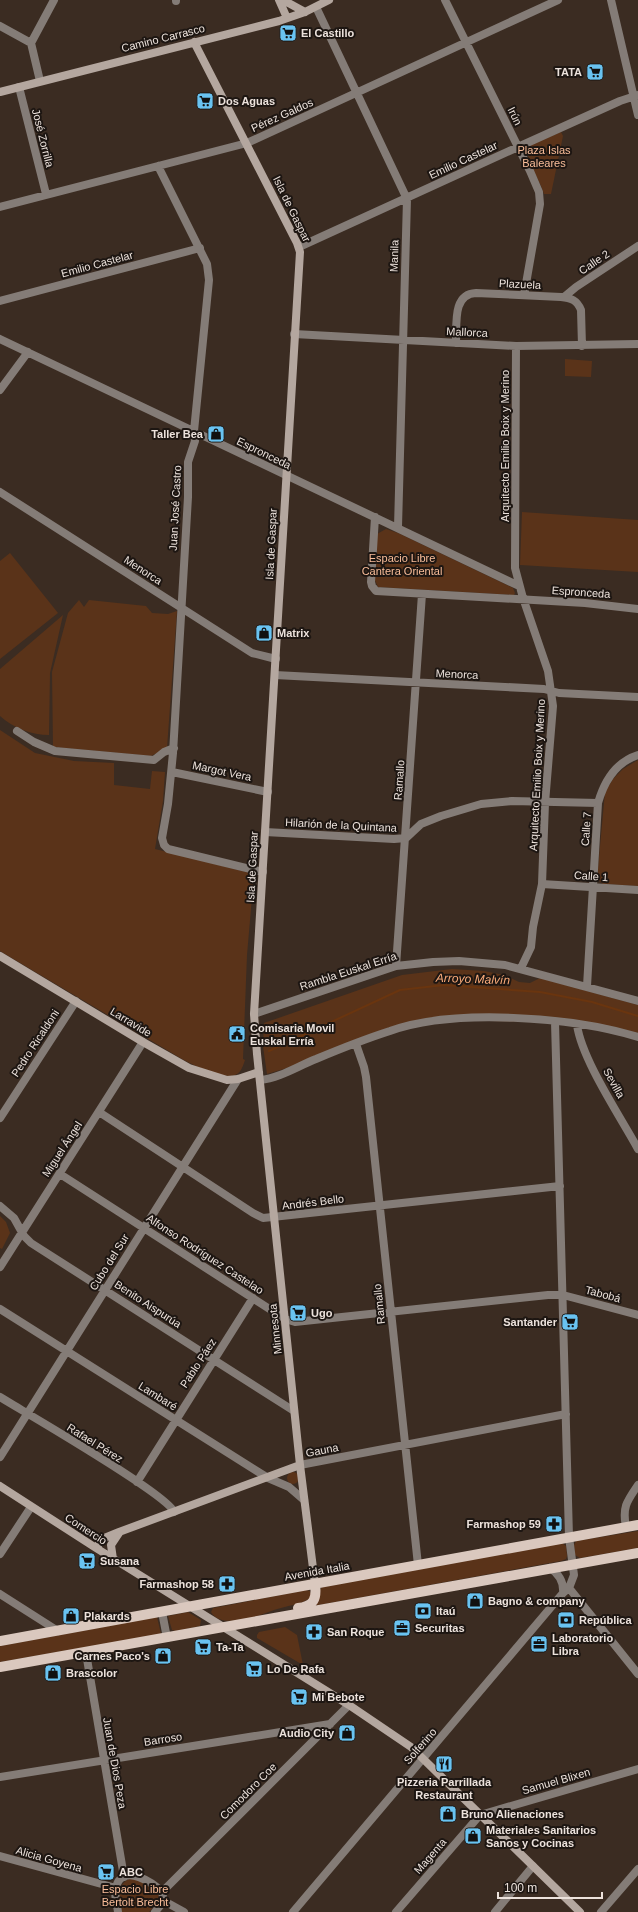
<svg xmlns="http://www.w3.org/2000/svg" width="638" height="1912" viewBox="0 0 638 1912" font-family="Arial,sans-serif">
<rect width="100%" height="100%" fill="#3b2c22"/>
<path fill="#5a3319" d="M561,132L563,136L551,194H544C542,184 522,155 529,147C534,142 553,136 561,132Z
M565,359L592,361L591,377L565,376Z
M522,512L638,520V572L520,565Z
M386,529L398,533L513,588L515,593L514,595L378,587L374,578L377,534Z
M10,553L58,613L0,659V561Z
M79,600L84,607L89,600L146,606L152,613L168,614L177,611L167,748L151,756L53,747L52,672L68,613Z
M63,615L50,673L49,735C32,735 13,728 0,716V669Z
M0,730L35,753L74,761L114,763V785L150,789L152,771L165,772L163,801L155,849L254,874L247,955L243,1059L245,1060C243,1066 241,1073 235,1075C223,1080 193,1065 182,1059L0,951Z
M638,760V886L603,884L597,879L605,792L613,779L623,769Z
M452,969L484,971L504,975L519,982L530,983L540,978L638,1005V1033L598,1024L421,1019L389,1028L287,1068L267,1074L263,1046L264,1023L402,975Z
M0,1216L6,1222L10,1233L2,1249L0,1248Z
M287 1478a6 6 0 1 1 12 0a6 6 0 1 1-12 0Z
M638,1531V1548L580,1558L575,1555L574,1545L576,1541Z
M562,1543L566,1546L567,1556L566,1559L561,1561L313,1606L321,1588L323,1587Z
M306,1590L310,1591L312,1597C298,1606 288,1605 274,1610C259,1616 221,1630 211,1612L213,1608Z
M188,1612L201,1620L200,1626L176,1631L172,1630L168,1616Z
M157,1617L161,1634L0,1662V1646Z
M285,1627L297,1635L303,1665L257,1638V1635L259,1632Z
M132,1878L156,1888L161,1899L149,1912H121C119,1898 116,1883 132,1878Z"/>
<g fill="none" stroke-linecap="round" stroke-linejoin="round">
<path stroke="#6a350f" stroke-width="2" d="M269,1051L400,990L444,985L540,992L592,1002L638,1016"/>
<path stroke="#847c77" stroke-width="8" d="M445,0L530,171L539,192L540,204L524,295
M611,0L638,115
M176,1V0
M316,7L407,199L398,527
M0,26L31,43L40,81
M31,43L54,0
M19,87L46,194
M158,166L207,264L209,280L194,431L195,441L188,462V497L173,753L168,804L162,838L164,845L168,849L263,872
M0,207L247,143L558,0
M299,247L518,147L620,101L638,95
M564,297L576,287L638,246
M0,301L200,248
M294,334L516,346L638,344
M0,339L519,586
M456,343C457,325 452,294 476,293L561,297C571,298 577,300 581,310L582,346
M516,346L515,568L523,598L548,671L553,706L545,803L542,884L533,927L531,947L521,968
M0,390L28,352
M0,492L252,653L276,659
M375,517L371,582L372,586L376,591L585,603L638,609
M275,675L544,689L559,693L638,697
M17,731L34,742L55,751L154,760L164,752L174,748
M172,772L268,792
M265,832L394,839L406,838L421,824L441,816L481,804L512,801L598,803
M542,884L638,890
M396,966L422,594
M587,986L598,803C604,782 616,762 638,755
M254,1014L396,966L433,962L459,961L505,965L638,1001
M555,1022L569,1537L574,1575L569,1588
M577,1025C582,1060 620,1116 638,1149
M356,1044L364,1067L366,1077L418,1565
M260,1080C280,1078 298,1066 316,1059C340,1049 365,1039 390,1031C455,1008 572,1017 638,1037
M99,1112L253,1213L263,1218L560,1186
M0,1118L76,1001
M60,1174L285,1319L295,1322L548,1295H563L638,1315
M0,1206L14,1218L24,1236L31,1243L294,1411
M0,1267L143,1042
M0,1309L268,1478L289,1487L304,1500
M0,1397C26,1413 167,1494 174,1512
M0,1457L238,1079
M300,1465L566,1414
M137,1482L253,1298
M626,1527C622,1507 627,1501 638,1485
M0,1554L31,1507
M550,1568C559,1574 564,1582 563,1593
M569,1588L638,1674
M0,1594L58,1631
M162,1612L167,1638
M86,1653L124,1877
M0,1777L330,1724
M0,1856L116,1888
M162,1892L349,1705
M164,1901L184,1912
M118,1912C117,1904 113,1892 117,1884C125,1864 153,1883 162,1892L164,1901L155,1912
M293,1912L563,1593L569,1588
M396,1912L480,1815L638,1769
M495,1912L533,1866
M601,1912L638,1869"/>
<path stroke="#b4a79f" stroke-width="8" d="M279,0L287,18
M283,0L305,12
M194,42L297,243L300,252L254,1014L257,1054L300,1465L315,1584
M0,92L279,21L305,12L329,0
M0,956L143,1042L189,1068L227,1080L238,1079L259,1072
M0,1486L96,1548L349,1705L411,1747L580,1912
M96,1548L102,1539L119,1532L300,1465
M113,1559L111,1545L119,1533"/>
<path stroke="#dac8be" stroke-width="10" d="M298,1608C314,1606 317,1599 315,1584
M0,1641L638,1525
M0,1667L638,1553"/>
</g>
<defs>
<g id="supermarket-square" transform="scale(0.9)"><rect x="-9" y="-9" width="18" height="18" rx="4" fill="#69c3f1" stroke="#1d1612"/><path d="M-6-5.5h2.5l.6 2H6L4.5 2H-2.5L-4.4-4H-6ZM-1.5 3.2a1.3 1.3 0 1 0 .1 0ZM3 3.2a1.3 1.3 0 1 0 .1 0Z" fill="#111"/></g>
<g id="shop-square" transform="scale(0.9)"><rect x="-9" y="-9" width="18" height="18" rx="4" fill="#69c3f1" stroke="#1d1612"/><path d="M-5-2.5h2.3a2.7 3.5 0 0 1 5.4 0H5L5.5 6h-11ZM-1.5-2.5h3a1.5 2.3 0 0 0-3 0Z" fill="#111"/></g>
<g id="civic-square" transform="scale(0.9)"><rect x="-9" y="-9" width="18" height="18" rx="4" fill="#69c3f1" stroke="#1d1612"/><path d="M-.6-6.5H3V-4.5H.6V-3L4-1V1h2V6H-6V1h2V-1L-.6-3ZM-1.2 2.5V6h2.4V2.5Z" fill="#111"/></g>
<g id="pharmacy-square" transform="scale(0.9)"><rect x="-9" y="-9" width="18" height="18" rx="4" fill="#69c3f1" stroke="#1d1612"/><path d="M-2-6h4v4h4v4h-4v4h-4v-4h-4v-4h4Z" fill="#111"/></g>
<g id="bank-square" transform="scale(0.9)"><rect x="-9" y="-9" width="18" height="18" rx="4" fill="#69c3f1" stroke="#1d1612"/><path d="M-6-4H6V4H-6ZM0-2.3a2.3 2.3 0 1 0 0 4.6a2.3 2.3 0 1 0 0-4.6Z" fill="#111"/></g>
<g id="office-square" transform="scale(0.9)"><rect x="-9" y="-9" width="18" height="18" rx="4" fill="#69c3f1" stroke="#1d1612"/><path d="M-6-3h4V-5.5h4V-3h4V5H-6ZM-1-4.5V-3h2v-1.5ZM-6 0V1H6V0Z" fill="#111"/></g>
<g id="restaurant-square" transform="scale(0.9)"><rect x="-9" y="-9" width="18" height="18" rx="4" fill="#69c3f1" stroke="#1d1612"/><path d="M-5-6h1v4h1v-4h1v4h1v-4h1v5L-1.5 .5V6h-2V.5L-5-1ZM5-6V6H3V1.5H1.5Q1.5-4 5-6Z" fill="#111"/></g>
</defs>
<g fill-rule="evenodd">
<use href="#supermarket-square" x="288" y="33"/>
<use href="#supermarket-square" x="595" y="72"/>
<use href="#supermarket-square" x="205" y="101"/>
<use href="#shop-square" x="216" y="434"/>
<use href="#shop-square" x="264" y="633"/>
<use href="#civic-square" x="237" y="1034"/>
<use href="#supermarket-square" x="298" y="1313"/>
<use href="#supermarket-square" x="570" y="1322"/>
<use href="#pharmacy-square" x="554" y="1524"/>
<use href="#supermarket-square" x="87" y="1561"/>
<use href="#pharmacy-square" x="227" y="1584"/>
<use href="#shop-square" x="475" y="1601"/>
<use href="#bank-square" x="423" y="1611"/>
<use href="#shop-square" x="71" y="1616"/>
<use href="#bank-square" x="566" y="1620"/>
<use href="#office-square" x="402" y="1628"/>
<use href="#pharmacy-square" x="314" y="1632"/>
<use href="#office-square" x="539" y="1644"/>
<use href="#supermarket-square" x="203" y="1647"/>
<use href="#shop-square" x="163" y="1656"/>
<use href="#supermarket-square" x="254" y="1669"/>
<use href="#shop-square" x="53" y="1673"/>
<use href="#supermarket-square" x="299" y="1697"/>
<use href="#shop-square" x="347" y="1733"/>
<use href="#restaurant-square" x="444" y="1764"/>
<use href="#shop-square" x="448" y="1814"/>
<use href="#shop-square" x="473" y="1836"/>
<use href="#supermarket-square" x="106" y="1872"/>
</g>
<g text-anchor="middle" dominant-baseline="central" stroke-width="4" stroke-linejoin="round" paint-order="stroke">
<g font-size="11" font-weight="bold" fill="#ece2dc" stroke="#1d1612" text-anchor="start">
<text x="301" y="33">El Castillo</text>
<text x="582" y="72" text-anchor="end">TATA</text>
<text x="218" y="101">Dos Aguas</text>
<text x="203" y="434" text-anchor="end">Taller Bea</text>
<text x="277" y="633">Matrix</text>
<text x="250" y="1028">Comisaria Movil<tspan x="250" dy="13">Euskal Erría</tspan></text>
<text x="311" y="1313">Ugo</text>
<text x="557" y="1322" text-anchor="end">Santander</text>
<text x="541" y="1524" text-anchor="end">Farmashop 59</text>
<text x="100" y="1561">Susana</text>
<text x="214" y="1584" text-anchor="end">Farmashop 58</text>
<text x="488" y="1601">Bagno &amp; company</text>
<text x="436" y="1611">Itaú</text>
<text x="84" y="1616">Plakards</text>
<text x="579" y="1620">República</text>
<text x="415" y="1628">Securitas</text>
<text x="327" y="1632">San Roque</text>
<text x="552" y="1638">Laboratorio<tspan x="552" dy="13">Libra</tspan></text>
<text x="216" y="1647">Ta-Ta</text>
<text x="150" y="1656" text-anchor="end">Carnes Paco's</text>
<text x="267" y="1669">Lo De Rafa</text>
<text x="66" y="1673">Brascolor</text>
<text x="312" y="1697">Mi Bebote</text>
<text x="334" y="1733" text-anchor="end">Audio City</text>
<text x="444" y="1782" text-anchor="middle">Pizzeria Parrillada<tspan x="444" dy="13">Restaurant</tspan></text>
<text x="461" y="1814">Bruno Alienaciones</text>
<text x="486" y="1830">Materiales Sanitarios<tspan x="486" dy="13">Sanos y Cocinas</tspan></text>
<text x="119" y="1872">ABC</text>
</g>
<g font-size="11" fill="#ece2dc" stroke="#1d1612">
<text transform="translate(163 38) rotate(-14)">Camino Carrasco</text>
<text transform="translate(282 115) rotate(-24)">Pérez Galdos</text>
<text transform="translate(515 116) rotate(64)">Irún</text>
<text transform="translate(43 138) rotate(76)">José Zorrilla</text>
<text transform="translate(463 160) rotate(-25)">Emilio Castelar</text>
<text transform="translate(292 209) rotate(64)">Isla de Gaspar</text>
<text transform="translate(394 256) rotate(-88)">Manila</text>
<text transform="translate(594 262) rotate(-34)">Calle 2</text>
<text transform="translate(97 264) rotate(-15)">Emilio Castelar</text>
<text transform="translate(520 284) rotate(3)">Plazuela</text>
<text transform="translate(467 332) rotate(3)">Mallorca</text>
<text transform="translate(505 446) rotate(-90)">Arquitecto Emilio Boix y Merino</text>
<text transform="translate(264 453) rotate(26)">Espronceda</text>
<text transform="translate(175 508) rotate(-87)">Juan José Castro</text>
<text transform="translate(271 544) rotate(-87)">Isla de Gaspar</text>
<text transform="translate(143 570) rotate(33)">Menorca</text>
<text transform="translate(581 592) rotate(4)">Espronceda</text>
<text transform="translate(457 674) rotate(3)">Menorca</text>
<text transform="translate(222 771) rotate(12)">Margot Vera</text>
<text transform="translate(537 775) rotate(-87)">Arquitecto Emilio Boix y Merino</text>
<text transform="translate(399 780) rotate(-86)">Ramallo</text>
<text transform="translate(341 825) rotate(3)">Hilarión de la Quintana</text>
<text transform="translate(586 829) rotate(-86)">Calle 7</text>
<text transform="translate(252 867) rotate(-87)">Isla de Gaspar</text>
<text transform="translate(591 876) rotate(4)">Calle 1</text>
<text transform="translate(348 971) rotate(-18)">Rambla Euskal Erría</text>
<text transform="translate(131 1022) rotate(31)">Larravide</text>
<text transform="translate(35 1043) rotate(-57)">Pedro Ricaldoni</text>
<text transform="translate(614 1083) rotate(61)">Sevilla</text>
<text transform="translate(62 1149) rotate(-57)">Miguel Ángel</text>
<text transform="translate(313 1202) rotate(-7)">Andrés Bello</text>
<text transform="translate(205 1254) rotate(33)">Alfonso Rodríguez Castelao</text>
<text transform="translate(109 1262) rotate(-58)">Cubo del Sur</text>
<text transform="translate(603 1294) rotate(15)">Tabobá</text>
<text transform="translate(148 1304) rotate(33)">Benito Aispurúa</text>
<text transform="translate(379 1304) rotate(-96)">Ramallo</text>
<text transform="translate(275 1329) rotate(-96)">Minnesota</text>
<text transform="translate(198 1363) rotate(-57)">Pablo Páez</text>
<text transform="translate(158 1396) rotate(32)">Lambaré</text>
<text transform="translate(95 1443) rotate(32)">Rafael Pérez</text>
<text transform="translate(322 1450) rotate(-11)">Gauna</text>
<text transform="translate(86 1529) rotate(33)">Comercio</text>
<text transform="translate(317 1571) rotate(-10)">Avenida Italia</text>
<text transform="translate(163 1739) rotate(-9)">Barroso</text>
<text transform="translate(420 1746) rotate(-49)">Solferino</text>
<text transform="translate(115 1763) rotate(80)">Juan de Dios Peza</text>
<text transform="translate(556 1781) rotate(-16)">Samuel Blixen</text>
<text transform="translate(248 1791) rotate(-45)">Comodoro Coe</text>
<text transform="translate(430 1856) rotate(-49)">Magenta</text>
<text transform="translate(49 1859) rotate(16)">Alicia Goyena</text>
</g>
<g font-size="11" fill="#f9bd99" stroke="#1d1612">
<text x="544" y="150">Plaza Islas<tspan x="544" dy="13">Baleares</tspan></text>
<text x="402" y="558">Espacio Libre<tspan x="402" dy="13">Cantera Oriental</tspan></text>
<text x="135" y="1889">Espacio Libre<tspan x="135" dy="13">Bertolt Brecht</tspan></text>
</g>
<g font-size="12" font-style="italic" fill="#faab7a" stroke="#1d1612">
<text transform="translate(473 979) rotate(2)">Arroyo Malvín</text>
</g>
</g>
<path d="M498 1892v6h104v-6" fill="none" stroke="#ece2dc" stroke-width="2"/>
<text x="504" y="1892" font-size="12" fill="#ece2dc" stroke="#1d1612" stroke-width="3" paint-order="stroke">100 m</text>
</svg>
